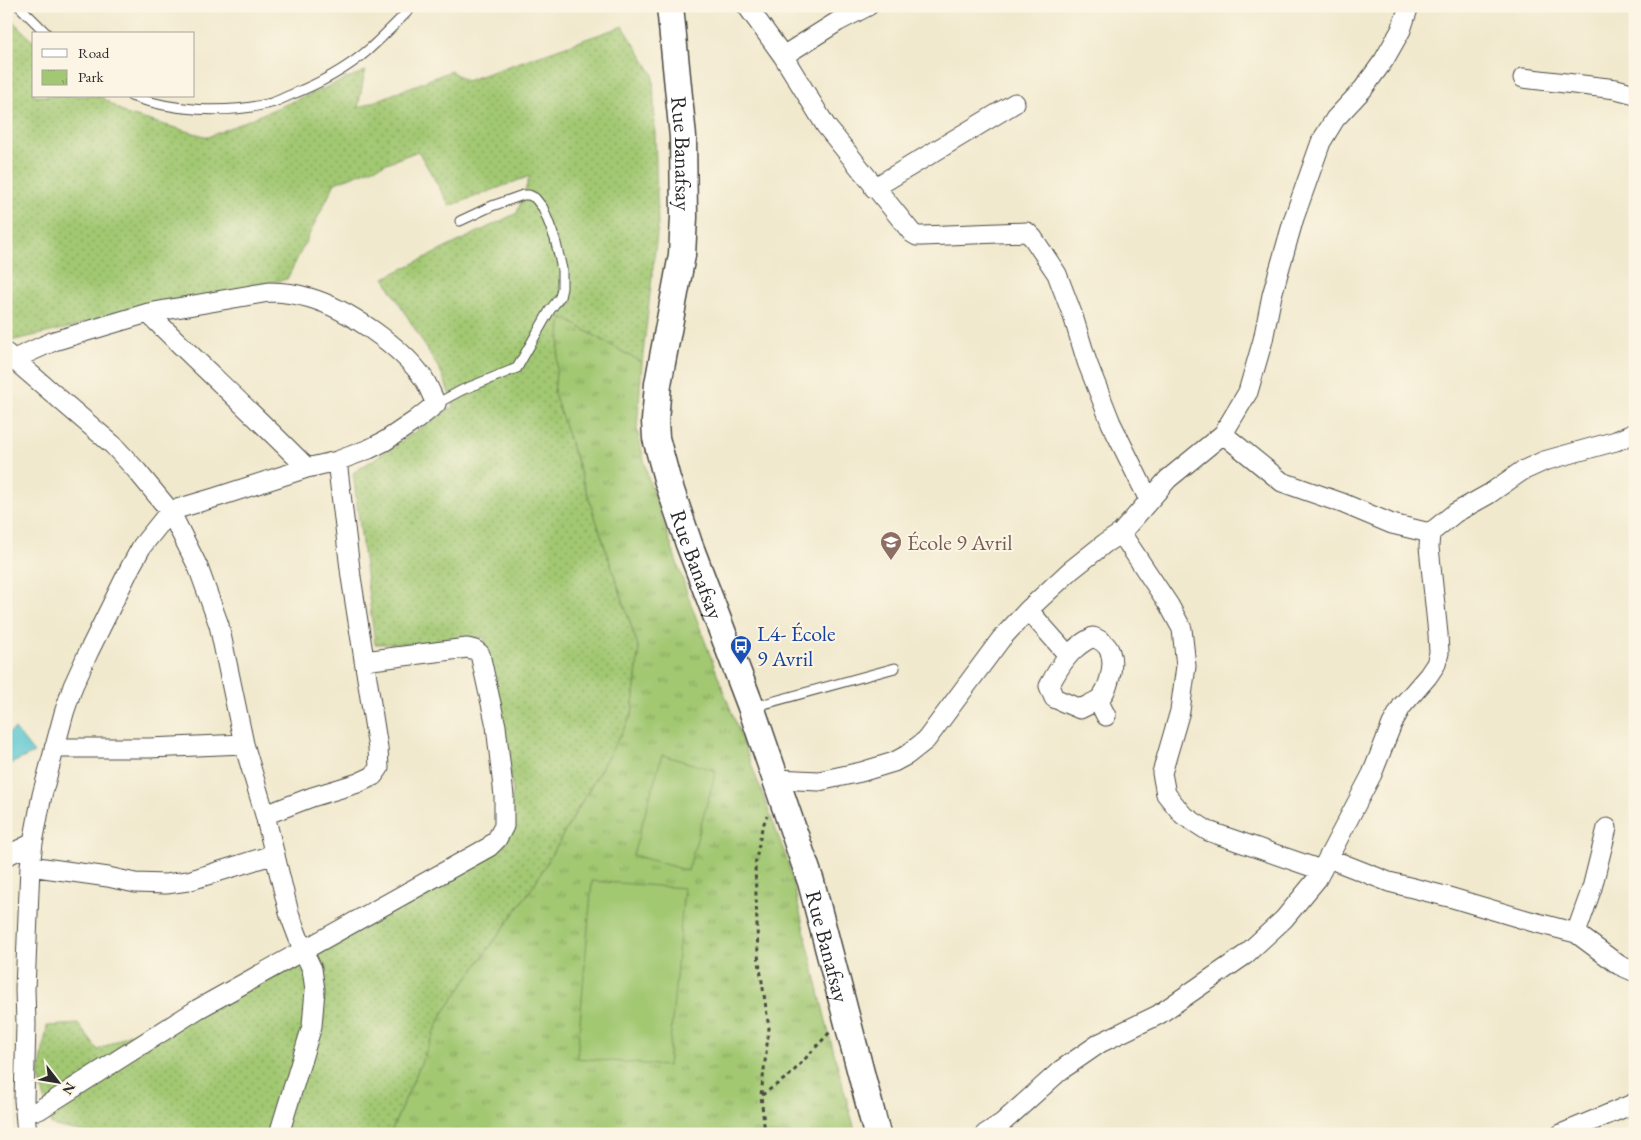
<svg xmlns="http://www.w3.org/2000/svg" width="1641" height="1140" viewBox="0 0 1641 1140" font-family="'EB Garamond',serif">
<defs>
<pattern id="grass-dots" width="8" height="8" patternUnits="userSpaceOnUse" patternTransform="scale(1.25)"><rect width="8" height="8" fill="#a2c872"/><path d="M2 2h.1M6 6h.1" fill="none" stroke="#84a35e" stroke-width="1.8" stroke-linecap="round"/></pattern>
<pattern id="park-tufts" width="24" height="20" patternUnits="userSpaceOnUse" patternTransform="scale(1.25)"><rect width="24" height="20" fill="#a2c872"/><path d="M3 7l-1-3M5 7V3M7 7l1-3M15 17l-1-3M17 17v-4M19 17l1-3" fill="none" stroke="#84a35e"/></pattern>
</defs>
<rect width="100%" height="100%" fill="#fcf5e5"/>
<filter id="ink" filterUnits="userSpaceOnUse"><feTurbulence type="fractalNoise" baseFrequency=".02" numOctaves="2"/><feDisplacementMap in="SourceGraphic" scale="10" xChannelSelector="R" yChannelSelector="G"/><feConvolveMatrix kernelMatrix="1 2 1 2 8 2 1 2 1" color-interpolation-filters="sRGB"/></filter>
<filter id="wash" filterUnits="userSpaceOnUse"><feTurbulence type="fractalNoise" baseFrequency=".0096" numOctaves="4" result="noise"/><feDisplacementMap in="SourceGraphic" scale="20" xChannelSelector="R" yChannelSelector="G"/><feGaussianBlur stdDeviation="1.12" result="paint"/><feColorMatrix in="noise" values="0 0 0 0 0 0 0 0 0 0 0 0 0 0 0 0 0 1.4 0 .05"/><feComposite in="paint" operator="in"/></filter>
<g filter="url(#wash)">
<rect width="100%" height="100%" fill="#f1e9cd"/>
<path fill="url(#grass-dots)" stroke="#667a4e" d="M6,14L34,42V96H100L126,114L208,137L365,71L358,108L451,71L466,81L623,26L653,74L658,225L642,363L562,317L554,393L639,649L632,715L534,885L443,1013L390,1134H93L51,1125L39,1075L47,1026L78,1024L98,1050L505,845L513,791L484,637L415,644H375L353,473L454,406L442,374L384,278L517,213L530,176L450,206L418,151L335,183L287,279L10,341L6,338Z"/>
<path fill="url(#park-tufts)" stroke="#667a4e" d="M562,317L642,363L637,429L648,477L691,604L788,862L830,1038L856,1134H390L443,1013L534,885L632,715L639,649L554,393Z"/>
<path fill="#a2c872" stroke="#667a4e" d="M662,755L716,771L688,871L633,855Z
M592,881L684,888L668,1066L577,1058Z"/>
<path fill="#5ac6d0" stroke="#42787e" d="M15,729L34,753L6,766V735Z"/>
</g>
<g filter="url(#ink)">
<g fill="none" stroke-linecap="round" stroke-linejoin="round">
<g stroke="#494843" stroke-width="11">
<path id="lane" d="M19,6L47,34
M131,96C173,111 223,114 267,104C274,103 281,99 288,96C316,85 344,71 367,51C383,37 398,21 413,6
M436,404L462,390L517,368L550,310L560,297L562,288V269L555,239L543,208L535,198L529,195H523L492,206L460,221
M753,707L895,668"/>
</g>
<g stroke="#494843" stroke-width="21">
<path id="street" d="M747,6L783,56L826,126L912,233L917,236H922L1027,232L1033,238L1057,274L1073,316L1087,362L1111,423L1149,500
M783,56L837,22L868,6
M1523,78L1616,89L1635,94
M874,188L1015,103
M148,313C200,365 255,415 307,468
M6,353L113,445L137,471L170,511L198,567L219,625L244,744L265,815L289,913L303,950L312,969L315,990L312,1026L279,1134
M14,359L54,341L148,313L269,292C282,292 297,294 310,298C348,309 402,347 424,379C429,387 432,396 436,404L416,420L385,441L369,449L337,461L307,468L217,497L170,511L142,546L131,566L89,651L73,686L64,713L42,795L33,843L30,866L25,989L26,1024L24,1100L27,1134
M1223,434L1282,482L1342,503L1392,524L1430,533
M1121,533L1169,605L1182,629L1186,666L1180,711L1162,773L1166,794L1183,815L1208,831L1321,870
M1028,610L1068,655
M1093,637C1101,640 1107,644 1110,652C1115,665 1109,691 1098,700C1093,703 1086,706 1080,709L1054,698L1049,686C1061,664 1070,648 1093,637Z
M1098,700L1106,716
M54,748H149L244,744
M776,779L819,781L861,772L894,762L907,755L926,740L1001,639L1028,610L1070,571L1104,544L1121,533L1168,479L1223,434L1248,392L1263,340L1272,295L1294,218L1321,142L1335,119L1363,89L1384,60L1401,30L1409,6
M265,815L312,797L358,783L373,776L379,768L378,748L351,577L337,461
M6,856L33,843
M1328,858L1389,882L1449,897L1530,921L1576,933L1619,965L1635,972
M30,866L108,877L135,883L166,884L188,881L275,854
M1576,933L1592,888L1607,828
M39,1110L198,1009L489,847L497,839L504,826V796L496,726L480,654L475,650L467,648L364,661
M985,1134L1002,1123L1061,1070L1100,1043L1158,1015L1245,955L1284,919L1317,879L1372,774L1392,724L1402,706L1428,676L1436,664L1439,653L1438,634L1429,547L1430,533L1455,513L1489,494L1522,471L1544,461L1616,441L1635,433
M1561,1134L1635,1103"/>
</g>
<g stroke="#494843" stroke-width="29">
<g id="secondary">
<path id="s1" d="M670,6L683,137L684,217L682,255L658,384L655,421L656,438L667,479L689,544L751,707L811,882L877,1134"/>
</g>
</g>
<path stroke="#494843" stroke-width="3" stroke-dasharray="4 4" stroke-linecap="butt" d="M762,1095L790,1075L830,1032
M765,1134L761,1095L769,1028L758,955L755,865L762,828L767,816"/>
<use href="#lane" stroke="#fff" stroke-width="9"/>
<use href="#street" stroke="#fff" stroke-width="19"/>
<use href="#secondary" stroke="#fff" stroke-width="26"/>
</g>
</g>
<defs>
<g id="school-pin" transform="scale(1.125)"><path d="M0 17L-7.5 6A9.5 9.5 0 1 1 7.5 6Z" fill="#8d6e63" stroke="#fcf5e5"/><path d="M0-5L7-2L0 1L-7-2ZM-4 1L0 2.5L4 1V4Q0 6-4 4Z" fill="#fff"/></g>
<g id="bus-pin" transform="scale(1.125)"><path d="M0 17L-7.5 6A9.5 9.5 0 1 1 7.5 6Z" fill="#1a4fb4" stroke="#fcf5e5"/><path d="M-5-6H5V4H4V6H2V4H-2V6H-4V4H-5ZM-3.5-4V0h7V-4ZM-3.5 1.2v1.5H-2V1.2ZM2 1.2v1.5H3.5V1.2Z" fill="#fff"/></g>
</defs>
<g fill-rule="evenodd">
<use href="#school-pin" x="891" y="542"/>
<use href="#bus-pin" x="741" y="646"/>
</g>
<g text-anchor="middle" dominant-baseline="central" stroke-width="4" stroke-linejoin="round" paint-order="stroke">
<g font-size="22" fill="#2b2b2b" stroke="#fcf5e5">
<text stroke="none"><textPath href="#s1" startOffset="148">Rue Banafsay</textPath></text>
<text stroke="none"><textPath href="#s1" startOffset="568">Rue Banafsay</textPath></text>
<text stroke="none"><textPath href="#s1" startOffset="972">Rue Banafsay</textPath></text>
</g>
<g font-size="22" fill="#785e54" stroke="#fcf5e5" text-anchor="start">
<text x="907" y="542">École 9 Avril</text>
</g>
<g font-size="22" fill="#164399" stroke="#fcf5e5" text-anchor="start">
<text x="757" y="633">L4- École<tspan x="757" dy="25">9 Avril</tspan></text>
</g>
</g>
<rect width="1641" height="1140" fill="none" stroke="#fcf5e5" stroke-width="25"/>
<rect x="32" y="32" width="162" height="65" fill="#fcf5e5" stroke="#a8a49b"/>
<rect x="42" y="49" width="25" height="8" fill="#ffffff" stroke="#a8a49b"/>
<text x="78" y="58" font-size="15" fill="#2b2b2b">Road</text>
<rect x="42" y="70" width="25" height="15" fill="url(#park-tufts)" stroke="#a8a49b"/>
<text x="78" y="82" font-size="15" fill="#2b2b2b">Park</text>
<g transform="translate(58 1082) rotate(121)" stroke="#fcf5e5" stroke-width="4" paint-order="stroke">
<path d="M0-4L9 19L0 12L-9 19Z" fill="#2b2b2b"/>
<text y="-8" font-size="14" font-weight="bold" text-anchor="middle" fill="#2b2b2b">N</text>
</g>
</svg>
